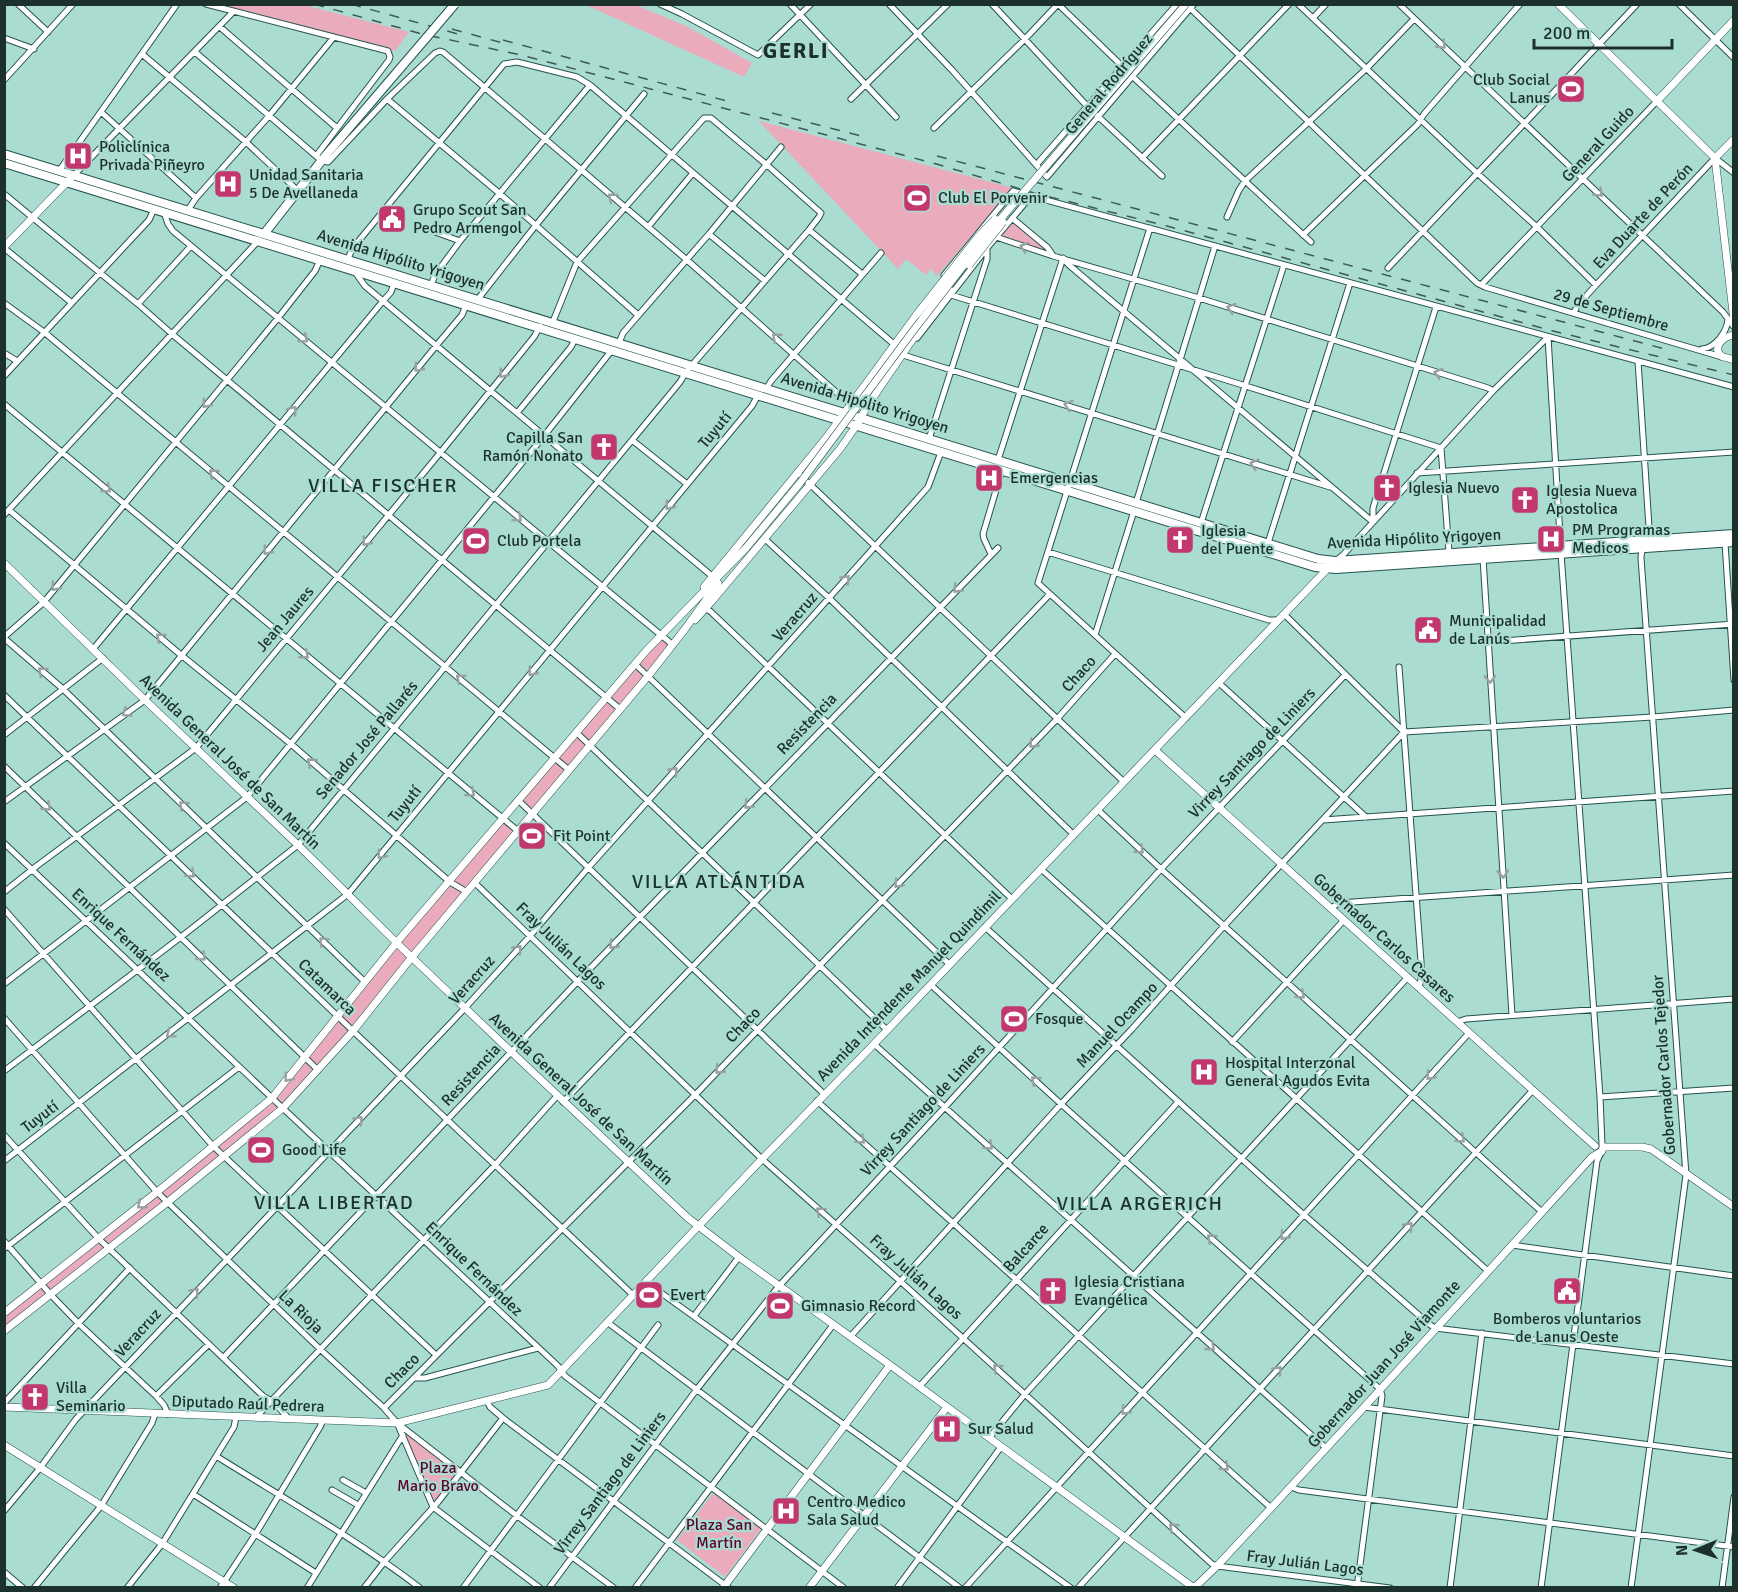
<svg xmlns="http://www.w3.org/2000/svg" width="1738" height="1592" viewBox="0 0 1738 1592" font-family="Signika,sans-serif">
<rect width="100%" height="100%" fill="#aadcd2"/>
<path fill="#eaacbd" d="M231,4L304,5L409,32L395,51L230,8Z
M586,5H636L686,26L752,63L744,77Z
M759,121L1013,188L937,276L931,269L926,275L906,259L898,269Z
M1014,222L1044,248V250L1002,236V234L1010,223Z
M661,636L673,645L533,814L519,801Z
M503,820L518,831L283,1108L5,1331V1313L272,1098Z
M397,1423L461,1474L433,1507Z
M714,1492L761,1529L725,1577L677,1540Z"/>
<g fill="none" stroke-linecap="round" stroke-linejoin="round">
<g stroke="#24544c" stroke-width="7">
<path id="street" d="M18,4L48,32
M206,4L388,51L390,57L389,60L316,156
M660,4L682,14L758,55L811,4
M790,4L896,117
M889,4L952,70L1047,177L1194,4
M992,4L1088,107L1162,176
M1058,4L1122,66
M1298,4L1477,173L1537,227L1596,285
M1399,4L1723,312L1734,327
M1679,4L1734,58
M1191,9L1477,283L1485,287L1722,357
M1313,18L1326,4
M220,27L337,128
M4,38L34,49
M195,52L322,161L328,162L387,99L435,53L440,51L443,52L687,260L853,407
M142,54L246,142L297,190
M1133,77L1311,242
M4,80L73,4
M387,99L499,193L638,315
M851,99L948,4
M101,112L196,198
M934,128L1025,39L1058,4
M1142,158L1289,4
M1037,164L1177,4
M59,171L177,4
M74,175L233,12
M4,194L138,304L172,334L620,709
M188,210L196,198L269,116L334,37
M164,212L168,224L173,231L673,645
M1227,217L1239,190L1245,181L1367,68L1414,19
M1012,218L1047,247L1052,254
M648,227L693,173
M424,228L460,241
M1150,228L1038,583L1186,718
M809,230L862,274
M709,234L764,280
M1303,235L1418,124L1424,114L1520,4
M996,237L1053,256L1199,298L1488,388L1493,391
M4,248L72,303
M348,259L352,249L504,64L517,62L577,77L590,85L895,345
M1063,259L1069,265L1373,522
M1388,268L1637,4
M355,272L365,286L712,576
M944,275L1013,191L1734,387
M431,285L435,275L460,241L590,85
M1481,285L1657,101
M951,295L1246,386L1441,448
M478,299L536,225L644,94
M4,303L44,332L117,393L569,770
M138,304L191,246
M1574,313L1577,306L1596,285L1715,158L1734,173
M1548,337L1561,553L1600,1097L1602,1145
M917,338L987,248L1031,196
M619,343L623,333L709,234L781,147
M1702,349C1715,348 1727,332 1728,319
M4,353L17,361
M903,355L1330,487
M4,376L149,220L154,209
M766,389L771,381L881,253
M4,404L518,831
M517,413L571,347L575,339
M929,439L987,259V248
M632,440L687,484
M1441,448L1449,552
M998,460L1063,258
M798,473L1124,782
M1417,473L1734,452
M1136,503L1215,246
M9,510L181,655L291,744L450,882L467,892
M4,515L259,240
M1373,521V508L1436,307
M1201,523L1284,265
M765,539L829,598L1074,835
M1268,543L1350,283
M1725,543L1734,680
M1048,552L1269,620H1279
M991,554L984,539L983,534L1002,470
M1483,558L1512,1015
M1337,560L1343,555L1493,391L1548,337
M705,609L710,611L1012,899
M1285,615L1404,732L1653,717L1734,710
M1095,635L1134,511
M4,637L44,602L278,318L315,271L320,260
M4,638L63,689L365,982
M1488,642L1734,624
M94,648L383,301L391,292L394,283
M635,664L949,964
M1399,667L1422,975L1419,988
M1219,683L1366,817
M4,695L353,1031L633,1295
M577,733L887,1030
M4,735L103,658
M4,766L318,1070
M519,801L824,1094
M4,802L145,700L436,346L462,315L466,305
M1098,810L1161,869L1542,1212
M1323,820L1734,791
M4,843L272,1098L558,1366L565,1376L844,1588
M1041,869L1488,1271
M475,883L762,1159L900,1281L1212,1564L1217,1566L1390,1588
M4,892L38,865L196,748L440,453L534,337L540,326
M1331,908L1339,903L1734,875
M4,909L213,1146L436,1355
M985,927L1303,1214L1429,1324L1435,1328L1734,1364
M4,984L247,797L544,436L612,350
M931,985L1061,1104L1380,1389L1382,1396L1357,1588
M4,1018L157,1192L321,1350L384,1408L397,1423L516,1515L614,1588
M1457,1022L1466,1019L1734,999
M1232,1042L1344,920
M874,1044L1326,1448
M4,1071L181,937L298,845L680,382L686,372L809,230L819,217L821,213L767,165L711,118H704L577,262L552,324
M1600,1097L1734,1088
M817,1101L1271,1508
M563,1102L1050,594
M4,1135L99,1239L263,1396L275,1403L288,1418
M4,1161L348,894L752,406L758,395
M4,1241L51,1295L78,1323L156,1396L164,1405L168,1414
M1512,1245L1734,1276
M4,1249L239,1067
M646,1282L1071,1588
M694,1316L739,1257
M607,1322L960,1588
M850,1337L1061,1104L1132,1029L1224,926L1404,732
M223,1358L577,982L998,548
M414,1378H425L538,1348
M919,1387L1178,1102
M156,1396L209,1344
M487,1401L490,1407L503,1418L729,1588
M4,1403L130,1268
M1364,1407L1734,1456
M384,1408L696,1094L1057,719L1115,654
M256,1417L495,1165L557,1096
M398,1425L433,1507L540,1588
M989,1438L1025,1394L1408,977
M216,1456C285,1499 356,1539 420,1588
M343,1480L366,1493
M1291,1487L1299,1490L1734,1547
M332,1490L358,1505
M193,1494L316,1573
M4,1511L40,1468L76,1419L465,1008L530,936L588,868L928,487L941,452
M4,1572L23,1588
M34,1588L101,1506L152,1423L155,1414
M127,1588L162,1544L234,1427L236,1417
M220,1588L255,1535L320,1427L323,1420
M307,1588L403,1435
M364,1588L385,1561L438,1502L503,1418
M463,1588L658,1325
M549,1588L697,1389L779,1286L945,1107L1161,869L1345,675
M635,1588L833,1325
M897,1588L1001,1447
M965,1588L1469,1033
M1078,1588L1533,1090
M1450,1588L1482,1333
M1541,1588L1597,1161L1601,1153
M1631,1588L1686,1175L1641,558C1641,547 1648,539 1649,527L1638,361
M1722,1588L1734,1497"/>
</g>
<g stroke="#24544c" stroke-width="8">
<path id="secondary" d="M1558,4L1715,158
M1657,101L1734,20
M1715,158L1734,321
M1715,158L1734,139
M4,247L70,179
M1734,335C1723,336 1710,349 1723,357C1724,357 1732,359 1734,360
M4,563L145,700L298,845L403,949L504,1045L688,1218L739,1257L890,1365L1194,1588
M704,587L826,438L917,314
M695,620L712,601L840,449L856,426L868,405L919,330L950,290
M1155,750L1595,1146
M1603,1147H1642L1651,1149L1734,1207
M4,1313L157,1192L272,1098L397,942L646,651L746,548
M4,1331L169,1201L283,1108L353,1031L412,957L649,675L685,629L718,583
M4,1407L397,1423L548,1385L762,1159L874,1044L1329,567
M4,1445L234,1588
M723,1588L890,1365
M809,1588L947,1407
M1194,1588L1217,1566C1343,1431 1468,1294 1592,1157L1602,1151L1603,1147"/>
</g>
<g stroke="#24544c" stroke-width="10">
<path id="primary" d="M4,154L1318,559L1335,561L1734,534
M4,163L1315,567L1336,569L1734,542
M264,234L326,155L427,37"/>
</g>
<use href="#street" stroke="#fff" stroke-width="5"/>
<use href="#secondary" stroke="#fff" stroke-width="7"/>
<use href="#primary" stroke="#fff" stroke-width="8"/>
<path stroke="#3e5a54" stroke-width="1.5" stroke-dasharray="10 10" stroke-linecap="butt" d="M314,4L422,34L521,55L933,163L1034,193L1167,226L1553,331L1734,375
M351,4L458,34
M452,29L510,45
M503,40L734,103
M772,113L865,137
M937,156L1665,349"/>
<g stroke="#24544c" stroke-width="8" stroke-linecap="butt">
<path id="secondary-bridge" d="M969,265L1003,222
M917,314L977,238L995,219
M746,548L800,483L913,331L991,230L1186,4"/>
</g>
<g stroke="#24544c" stroke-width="10" stroke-linecap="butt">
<path id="primary-bridge" d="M427,37L455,4"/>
</g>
<use href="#secondary-bridge" stroke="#fff" stroke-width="7"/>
<use href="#primary-bridge" stroke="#fff" stroke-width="8"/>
</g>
<defs><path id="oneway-chevron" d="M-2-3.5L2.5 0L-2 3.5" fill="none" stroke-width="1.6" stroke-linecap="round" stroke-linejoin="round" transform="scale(1.5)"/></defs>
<g stroke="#99a2a0">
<use href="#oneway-chevron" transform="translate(1442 45) rotate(44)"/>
<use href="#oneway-chevron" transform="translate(1599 193) rotate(44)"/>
<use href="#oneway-chevron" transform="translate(612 197) rotate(-140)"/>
<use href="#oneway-chevron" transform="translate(1024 247) rotate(-163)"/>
<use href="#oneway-chevron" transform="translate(1231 308) rotate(-162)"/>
<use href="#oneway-chevron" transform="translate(776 337) rotate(-139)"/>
<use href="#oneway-chevron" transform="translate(304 339) rotate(40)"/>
<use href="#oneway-chevron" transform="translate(418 368) rotate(130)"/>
<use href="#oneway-chevron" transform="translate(1438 373) rotate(-163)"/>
<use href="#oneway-chevron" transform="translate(503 374) rotate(129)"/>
<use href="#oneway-chevron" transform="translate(206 404) rotate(130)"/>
<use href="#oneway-chevron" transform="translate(1068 405) rotate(-163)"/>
<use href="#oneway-chevron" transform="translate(293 410) rotate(-50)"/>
<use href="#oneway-chevron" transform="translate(1254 464) rotate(-163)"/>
<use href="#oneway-chevron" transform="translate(213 473) rotate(-139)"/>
<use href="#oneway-chevron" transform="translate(107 489) rotate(40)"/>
<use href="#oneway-chevron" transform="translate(669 506) rotate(129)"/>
<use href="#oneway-chevron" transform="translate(518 518) rotate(40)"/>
<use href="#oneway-chevron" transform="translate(366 542) rotate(129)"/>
<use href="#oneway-chevron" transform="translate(267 551) rotate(129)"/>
<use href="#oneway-chevron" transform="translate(846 579) rotate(-47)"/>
<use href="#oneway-chevron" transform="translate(55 587) rotate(130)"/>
<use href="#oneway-chevron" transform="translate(957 589) rotate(134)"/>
<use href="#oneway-chevron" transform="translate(160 637) rotate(-140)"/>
<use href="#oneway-chevron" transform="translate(305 655) rotate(40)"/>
<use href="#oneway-chevron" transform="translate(42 671) rotate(-139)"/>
<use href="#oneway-chevron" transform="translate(532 672) rotate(129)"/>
<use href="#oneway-chevron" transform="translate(460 678) rotate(-141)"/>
<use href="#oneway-chevron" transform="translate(1490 679) rotate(87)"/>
<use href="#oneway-chevron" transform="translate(126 713) rotate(145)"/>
<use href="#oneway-chevron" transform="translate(1033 744) rotate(134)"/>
<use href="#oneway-chevron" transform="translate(311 762) rotate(-139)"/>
<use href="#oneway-chevron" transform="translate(674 771) rotate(-48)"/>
<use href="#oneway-chevron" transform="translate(471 793) rotate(40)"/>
<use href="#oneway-chevron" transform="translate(183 805) rotate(-136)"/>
<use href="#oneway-chevron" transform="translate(748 805) rotate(134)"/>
<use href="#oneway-chevron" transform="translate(47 807) rotate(44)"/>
<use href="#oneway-chevron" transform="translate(1140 850) rotate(43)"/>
<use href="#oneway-chevron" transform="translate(381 855) rotate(130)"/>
<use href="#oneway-chevron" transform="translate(191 874) rotate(44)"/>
<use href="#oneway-chevron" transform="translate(1503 874) rotate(86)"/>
<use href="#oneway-chevron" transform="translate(898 884) rotate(133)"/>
<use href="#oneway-chevron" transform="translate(323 941) rotate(-135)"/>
<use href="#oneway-chevron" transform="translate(613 945) rotate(134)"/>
<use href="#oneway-chevron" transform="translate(518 949) rotate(-48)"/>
<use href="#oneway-chevron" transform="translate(202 957) rotate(44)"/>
<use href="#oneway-chevron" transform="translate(1301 995) rotate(42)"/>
<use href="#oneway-chevron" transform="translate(170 1034) rotate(143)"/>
<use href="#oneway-chevron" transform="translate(719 1070) rotate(134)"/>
<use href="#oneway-chevron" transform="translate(1430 1076) rotate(133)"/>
<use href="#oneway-chevron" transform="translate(288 1078) rotate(129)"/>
<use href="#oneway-chevron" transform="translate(1035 1080) rotate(-138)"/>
<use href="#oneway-chevron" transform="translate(359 1120) rotate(-47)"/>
<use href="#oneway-chevron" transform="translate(1461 1139) rotate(42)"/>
<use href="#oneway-chevron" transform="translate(861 1140) rotate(42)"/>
<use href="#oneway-chevron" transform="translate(989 1146) rotate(42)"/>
<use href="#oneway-chevron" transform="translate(141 1205) rotate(141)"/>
<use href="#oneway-chevron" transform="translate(820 1211) rotate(-138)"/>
<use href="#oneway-chevron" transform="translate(1409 1226) rotate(-48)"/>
<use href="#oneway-chevron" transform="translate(1284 1236) rotate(132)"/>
<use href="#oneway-chevron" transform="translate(1211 1238) rotate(-138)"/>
<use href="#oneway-chevron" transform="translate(195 1292) rotate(-47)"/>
<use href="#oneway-chevron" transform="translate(1211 1347) rotate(41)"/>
<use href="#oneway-chevron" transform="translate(997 1368) rotate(-138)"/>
<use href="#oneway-chevron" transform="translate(1278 1370) rotate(-48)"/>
<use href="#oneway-chevron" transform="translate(1125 1411) rotate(133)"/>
<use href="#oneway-chevron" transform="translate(1225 1467) rotate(42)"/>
<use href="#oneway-chevron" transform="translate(1173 1527) rotate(-137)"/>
</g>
<defs>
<g id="stadium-square" transform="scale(1.5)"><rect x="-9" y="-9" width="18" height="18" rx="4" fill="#c2376e" stroke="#aadcd2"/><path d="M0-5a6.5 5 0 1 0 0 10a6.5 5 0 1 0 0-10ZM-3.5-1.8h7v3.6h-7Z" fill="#fff"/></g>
<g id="hospital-square" transform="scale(1.5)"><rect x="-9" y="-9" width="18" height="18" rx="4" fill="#c2376e" stroke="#aadcd2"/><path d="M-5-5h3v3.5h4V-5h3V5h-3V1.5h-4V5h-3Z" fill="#fff"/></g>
<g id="civic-square" transform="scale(1.5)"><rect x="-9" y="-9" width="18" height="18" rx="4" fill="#c2376e" stroke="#aadcd2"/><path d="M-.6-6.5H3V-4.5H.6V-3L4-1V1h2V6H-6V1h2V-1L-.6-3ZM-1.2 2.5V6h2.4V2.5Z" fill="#fff"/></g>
<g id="church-square" transform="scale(1.5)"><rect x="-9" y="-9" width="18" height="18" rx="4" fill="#c2376e" stroke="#aadcd2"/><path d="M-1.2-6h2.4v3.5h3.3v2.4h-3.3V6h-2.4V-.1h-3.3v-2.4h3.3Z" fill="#fff"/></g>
</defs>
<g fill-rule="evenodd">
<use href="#stadium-square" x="1571" y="89"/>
<use href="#hospital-square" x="78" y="156"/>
<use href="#hospital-square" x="228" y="184"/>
<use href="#stadium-square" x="917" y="198"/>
<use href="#civic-square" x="392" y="219"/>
<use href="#church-square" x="604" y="447"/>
<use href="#hospital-square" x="989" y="478"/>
<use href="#church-square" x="1387" y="488"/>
<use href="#church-square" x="1525" y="500"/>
<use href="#hospital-square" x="1551" y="539"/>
<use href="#church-square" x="1180" y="540"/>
<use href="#stadium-square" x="476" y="541"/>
<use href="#civic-square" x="1428" y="630"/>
<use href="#stadium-square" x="532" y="836"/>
<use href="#stadium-square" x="1014" y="1019"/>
<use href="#hospital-square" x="1204" y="1072"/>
<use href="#stadium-square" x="261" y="1150"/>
<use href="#church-square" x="1053" y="1291"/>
<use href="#civic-square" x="1567" y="1291"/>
<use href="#stadium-square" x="649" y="1295"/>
<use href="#stadium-square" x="780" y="1306"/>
<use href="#church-square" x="35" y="1397"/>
<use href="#hospital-square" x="947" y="1429"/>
<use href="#hospital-square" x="786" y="1511"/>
</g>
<g text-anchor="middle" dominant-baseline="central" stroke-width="4.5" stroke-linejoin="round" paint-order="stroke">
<g font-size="16" fill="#1c302c" stroke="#aadcd2" text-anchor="start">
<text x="1550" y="80" text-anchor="end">Club Social<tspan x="1550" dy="18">Lanus</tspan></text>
<text x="99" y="147">Policlínica<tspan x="99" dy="18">Privada Piñeyro</tspan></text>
<text x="249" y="175">Unidad Sanitaria<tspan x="249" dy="18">5 De Avellaneda</tspan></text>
<text x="938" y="198">Club El Porvenir</text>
<text x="413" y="210">Grupo Scout San<tspan x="413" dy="18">Pedro Armengol</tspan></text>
<text x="583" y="438" text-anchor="end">Capilla San<tspan x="583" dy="18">Ramón Nonato</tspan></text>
<text x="1010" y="478">Emergencias</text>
<text x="1408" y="488">Iglesia Nuevo</text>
<text x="1546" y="491">Iglesia Nueva<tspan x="1546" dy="18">Apostolica</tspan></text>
<text x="1572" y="530">PM Programas<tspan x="1572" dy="18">Medicos</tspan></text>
<text x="1201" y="531">Iglesia<tspan x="1201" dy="18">del Puente</tspan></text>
<text x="497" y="541">Club Portela</text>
<text x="1449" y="621">Municipalidad<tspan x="1449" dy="18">de Lanús</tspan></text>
<text x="553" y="836">Fit Point</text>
<text x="1035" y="1019">Fosque</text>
<text x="1225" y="1063">Hospital Interzonal<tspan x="1225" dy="18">General Agudos Evita</tspan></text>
<text x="282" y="1150">Good Life</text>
<text x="1074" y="1282">Iglesia Cristiana<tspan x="1074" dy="18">Evangélica</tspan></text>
<text x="670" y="1295">Evert</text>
<text x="801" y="1306">Gimnasio Record</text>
<text x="1567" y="1319" text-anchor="middle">Bomberos voluntarios<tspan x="1567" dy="18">de Lanus Oeste</tspan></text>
<text x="56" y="1388">Villa<tspan x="56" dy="18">Seminario</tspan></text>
<text x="968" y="1429">Sur Salud</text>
<text x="807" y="1502">Centro Medico<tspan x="807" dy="18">Sala Salud</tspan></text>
</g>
<g font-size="16" fill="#1c302c" stroke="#aadcd2">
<text transform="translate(1109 84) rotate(-50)">General Rodríguez</text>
<text transform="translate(1598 144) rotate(-47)">General Guido</text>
<text transform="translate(1643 216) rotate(-47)">Eva Duarte de Perón</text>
<text transform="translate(401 260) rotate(17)">Avenida Hipólito Yrigoyen</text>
<text transform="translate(1611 310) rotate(16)">29 de Septiembre</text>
<text transform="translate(865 403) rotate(17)">Avenida Hipólito Yrigoyen</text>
<text transform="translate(715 430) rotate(-50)">Tuyutí</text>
<text transform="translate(1414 539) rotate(-3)">Avenida Hipólito Yrigoyen</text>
<text transform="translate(795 617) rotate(-49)">Veracruz</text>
<text transform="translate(285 619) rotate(-50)">Jean Jaures</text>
<text transform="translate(1079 674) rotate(-48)">Chaco</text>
<text transform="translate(807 724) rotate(-46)">Resistencia</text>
<text transform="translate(367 740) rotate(-50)">Senador José Pallarés</text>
<text transform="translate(1252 753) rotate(-46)">Virrey Santiago de Liniers</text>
<text transform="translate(230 762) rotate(44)">Avenida General José de San Martín</text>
<text transform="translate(405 804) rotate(-51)">Tuyutí</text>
<text transform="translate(121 935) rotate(43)">Enrique Fernández</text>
<text transform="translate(1384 938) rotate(42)">Gobernador Carlos Casares</text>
<text transform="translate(561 946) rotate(44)">Fray Julián Lagos</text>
<text transform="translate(472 980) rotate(-48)">Veracruz</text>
<text transform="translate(909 986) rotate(-46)">Avenida Intendente Manuel Quindimil</text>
<text transform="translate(327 987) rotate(44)">Catamarca</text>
<text transform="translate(743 1025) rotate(-46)">Chaco</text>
<text transform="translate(1117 1025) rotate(-47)">Manuel Ocampo</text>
<text transform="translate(1664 1065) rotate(-94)">Gobernador Carlos Tejedor</text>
<text transform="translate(471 1075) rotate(-47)">Resistencia</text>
<text transform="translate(581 1099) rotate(43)">Avenida General José de San Martín</text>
<text transform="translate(923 1110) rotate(-47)">Virrey Santiago de Liniers</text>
<text transform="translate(40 1117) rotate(-37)">Tuyutí</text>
<text transform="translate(1026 1248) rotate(-48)">Balcarce</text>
<text transform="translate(474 1269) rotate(44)">Enrique Fernández</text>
<text transform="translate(916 1277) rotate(42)">Fray Julián Lagos</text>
<text transform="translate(301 1312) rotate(44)">La Rioja</text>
<text transform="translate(138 1333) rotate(-47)">Veracruz</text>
<text transform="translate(1384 1364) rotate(-48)">Gobernador Juan José Viamonte</text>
<text transform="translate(402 1371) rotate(-45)">Chaco</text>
<text transform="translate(248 1404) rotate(2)">Diputado Raúl Pedrera</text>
<text transform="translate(610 1483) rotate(-53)">Virrey Santiago de Liniers</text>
<text transform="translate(1305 1563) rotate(7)">Fray Julián Lagos</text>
</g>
<g font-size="16" fill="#5d052e" stroke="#aadcd2">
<text x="438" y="1468">Plaza<tspan x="438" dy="18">Mario Bravo</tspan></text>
<text x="719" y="1525">Plaza San<tspan x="719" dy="18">Martín</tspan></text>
</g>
<g font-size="20" letter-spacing="1.5" fill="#1c302c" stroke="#aadcd2">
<text x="383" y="485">VILLA FISCHER</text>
<text x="719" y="881">VILLA ATLÁNTIDA</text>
<text x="334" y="1202">VILLA LIBERTAD</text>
<text x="1140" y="1203">VILLA ARGERICH</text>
</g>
<g font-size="22" font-weight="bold" letter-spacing="1.5" fill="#1c302c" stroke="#aadcd2">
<text x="796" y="50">GERLI</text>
</g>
</g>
<rect width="1738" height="1592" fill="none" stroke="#1c302c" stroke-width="12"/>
<g transform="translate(1696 1550) rotate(268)" stroke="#aadcd2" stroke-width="4.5" paint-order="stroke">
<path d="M0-4.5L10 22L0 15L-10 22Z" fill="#1c302c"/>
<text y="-9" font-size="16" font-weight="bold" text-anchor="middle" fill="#1c302c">N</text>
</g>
<path d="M1534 39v9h138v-9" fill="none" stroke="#1c302c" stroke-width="3"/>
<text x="1543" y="39" font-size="18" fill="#1c302c" stroke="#aadcd2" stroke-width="4.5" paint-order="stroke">200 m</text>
</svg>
